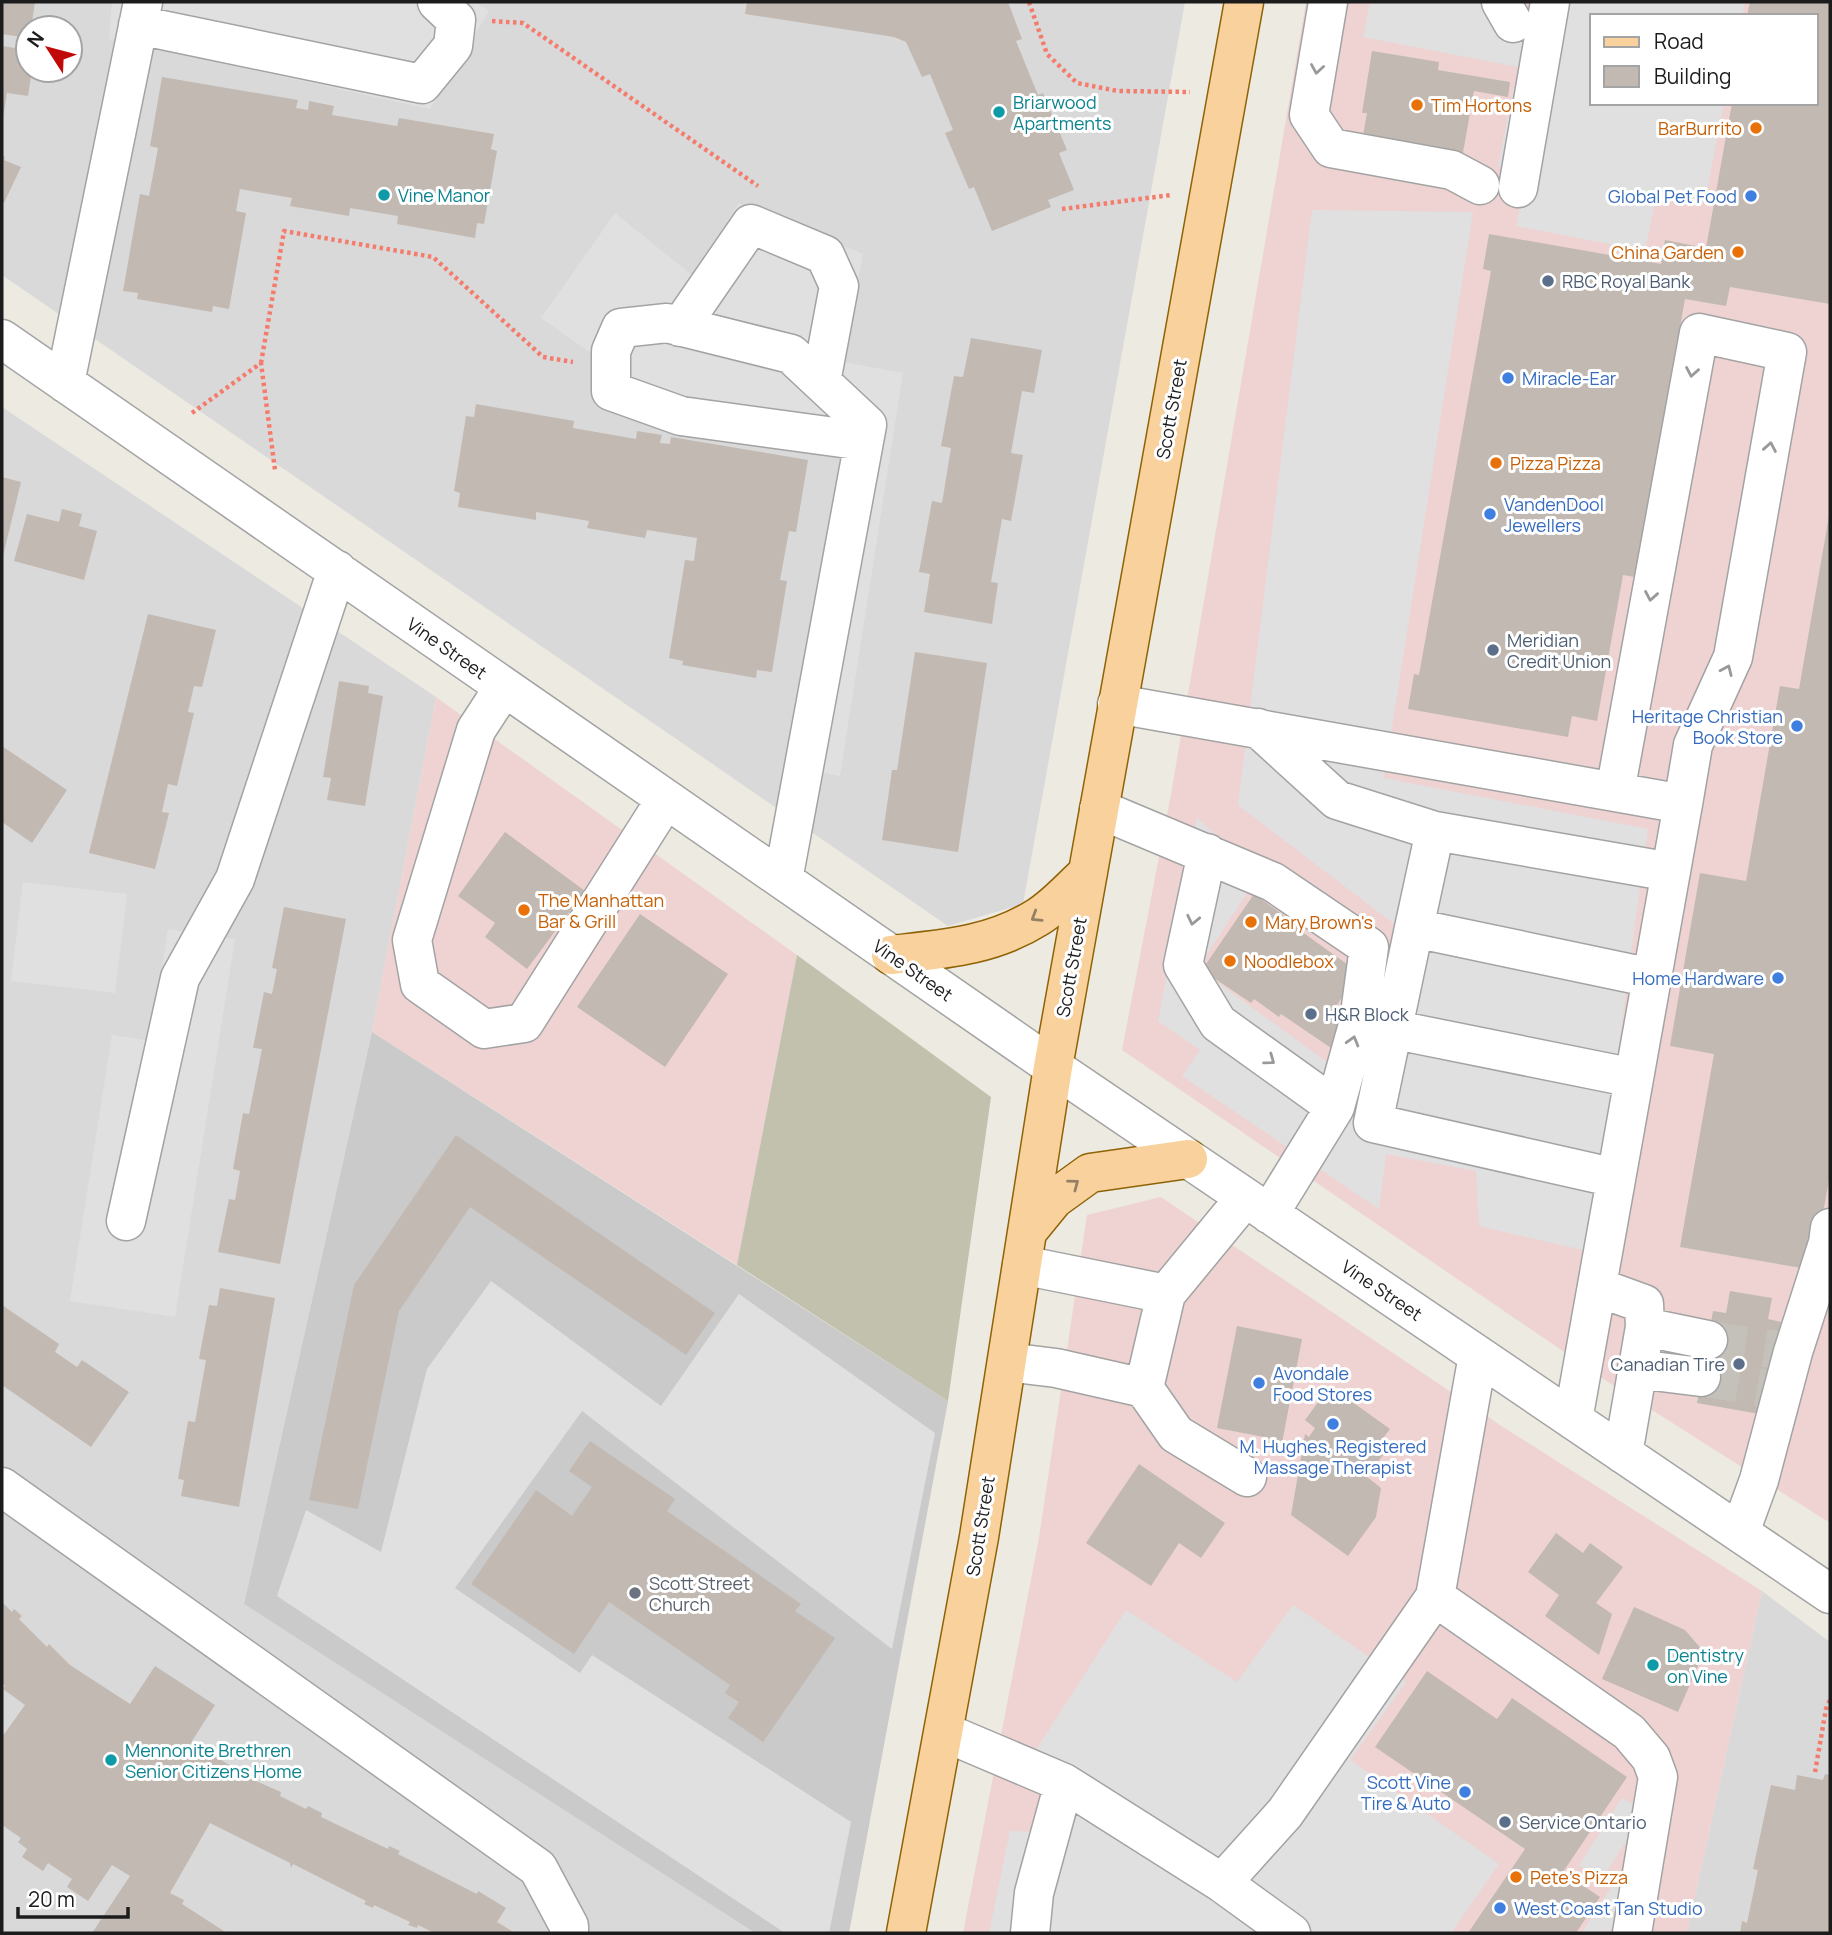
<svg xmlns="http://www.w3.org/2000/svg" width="1832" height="1935" viewBox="0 0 1832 1935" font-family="Manrope,sans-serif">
<rect width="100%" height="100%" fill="#edeae2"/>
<path fill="#dad9d9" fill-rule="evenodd" d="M2,2H1185L1023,904L948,926L2,275ZM28,28H70V70H28Z
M2,407L436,697L372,1032L244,1604L755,1933H2Z
M1762,1591L1830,1642V1933H1687Z"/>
<path fill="#eed3d2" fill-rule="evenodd" d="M1306,2H1830V1523L1611,1384L1122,1050L1171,794ZM1592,16H1816V103H1592Z
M436,697L797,955L737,1265L372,1032Z
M1161,1197L1503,1427L1762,1591L1687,1933H963L1039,1538L1087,1215Z"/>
<path fill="#cacaca" d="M372,1032L948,1401L849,1933H755L244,1604Z"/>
<path fill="#c1c1ae" d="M797,955L991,1097L948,1401L737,1265Z"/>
<path fill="#e0e0e0" d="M112,2H475L489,11L430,109L109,39Z
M1370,2H1480L1550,16L1554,2H1745L1742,16H1592V103H1724L1705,201L1657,193L1645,251L1516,226L1527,172L1498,166L1518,67L1363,37Z
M739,203L863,254L843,362L903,373L840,776L791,767L843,437L681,416L541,318L615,213L692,275Z
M1312,210L1473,212L1384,778L1648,829L1591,1252L1479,1226L1476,1171L1386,1154L1379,1209L1182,1076L1200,1050L1158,1021L1197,818L1260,873L1198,968L1361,1087L1406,933L1238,805Z
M23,882L127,894L115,993L11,981Z
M168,929L235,939L175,1317L70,1301L112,1035L151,1041Z
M491,1281L661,1406L739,1294L935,1433L892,1649L582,1411L455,1588L580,1673L592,1655L851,1822L829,1933H785L277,1596L306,1510L381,1552L427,1369Z
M1293,1605L1406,1682L1350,1760L1499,1864L1451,1933H989L1010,1831L1033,1832L1059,1760L1036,1750L1126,1610L1237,1682Z
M1622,1798L1645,1812L1607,1871L1636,1890L1608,1933H1582L1612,1886L1579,1865Z"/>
<path fill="#c2b9b2" d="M2,2H35L31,28H28V38L2,34Z
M747,2H1008L1022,39L1016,41L1038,95L1043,93L1067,150L1059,153L1074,190L1048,200L1051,207L992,231L974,187L969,189L945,133L953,130L930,74L922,77L906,42L894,37L745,14Z
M1750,2H1830V304L1730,287L1726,306L1685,299L1635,577L1623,575L1597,721L1572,716L1568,737L1408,709L1414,674L1419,675L1491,271L1483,269L1489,234L1661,264L1665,240L1706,248L1732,103H1816V16H1747Z
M2,46L28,50V70H32L28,96L7,93L3,118Z
M1372,51L1439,62L1438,70L1510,82L1508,97L1474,91L1462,158L1362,141L1367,113H1362Z
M162,77L298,100L296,108L308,110L309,101L334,106L332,115L397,126L399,118L494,134L491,149L497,151L484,224L477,223L475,238L397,224L398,216L350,208L349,216L290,206L292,198L240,189L236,211L246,213L229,309L213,306L212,312L137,299L138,293L123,291L140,194L149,196L158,148L150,146Z
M2,155L5,157L4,160L21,167L4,203L2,201Z
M971,338L1042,350L1034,393L1022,391L1011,453L1023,455L1011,521L1002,519L991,582L998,583L992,624L924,612L930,574L919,572L932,501L942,503L951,448L941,446L954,376L963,377Z
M476,404L574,421L573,428L636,439L637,431L662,435L660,443L670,444L671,437L808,460L796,532L789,531L780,580L787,581L772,672L757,670L756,678L682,665L683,661L669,658L685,560L694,561L697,538L647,530L645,538L587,528L589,521L536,512V520L458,507L460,493L454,491L466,416L474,417Z
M2,477L21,482L3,556H2Z
M62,509L82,514L79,526L97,531L84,580L14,561L27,514L59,522Z
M1829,516L1830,1174L1813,1270L1680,1247L1714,1054L1670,1046L1700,873L1746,881L1780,686L1799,689Z
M148,614L216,630L202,687L194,686L188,712L194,713L177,786L168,784L162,812L169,813L155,869L89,853Z
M915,652L987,663L958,852L882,840L892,770H897Z
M339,681L369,686L368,693L383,696L365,806L327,800L331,778L323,777Z
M2,746L67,790L32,843L2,822Z
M505,832L585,891L527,969L485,937L495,923L458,896Z
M1254,894L1300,927L1298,929L1351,967L1348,988L1337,1005L1344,1009L1337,1052L1281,1014L1279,1017L1254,999L1251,1003L1202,970Z
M284,907L346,919L280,1264L218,1252L229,1199L235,1200L240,1171L233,1169L243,1113L249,1114L262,1049L253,1048L264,992L272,994L277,969L272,968Z
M640,914L728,974L665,1067L577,1007Z
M456,1135L715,1313L686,1355L470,1207L399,1311L358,1509L309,1500L354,1285Z
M220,1288L275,1298L239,1507L181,1496L184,1480L178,1479L188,1421L195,1422L206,1360L199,1359L209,1305L217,1306Z
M1730,1291L1772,1298L1768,1319L1781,1322L1765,1415L1697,1403L1713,1311L1726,1313Z
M2,1305L59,1344L55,1352L77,1367L82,1360L129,1392L91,1447L2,1385Z
M1237,1326L1302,1339L1281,1448L1268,1445L1269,1438L1217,1428Z
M1330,1386L1390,1429L1380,1442L1388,1448L1367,1477L1381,1488L1376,1517L1348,1556L1291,1515L1305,1434L1309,1437L1315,1428L1305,1420Z
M590,1441L675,1499L667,1511L801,1604L795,1611L835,1638L763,1742L728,1718L739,1702L725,1693L730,1685L609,1602L574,1654L471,1584L536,1490L572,1516L592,1487L569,1471Z
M1139,1464L1225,1523L1201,1558L1179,1543L1151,1586L1086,1543Z
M1556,1533L1583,1553L1590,1543L1623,1567L1596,1603L1612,1614L1599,1655L1545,1616L1559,1595L1528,1572Z
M2,1602L12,1612L14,1609L22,1616L19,1619L47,1647L49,1644L70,1665L130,1704L155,1666L215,1705L192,1741L249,1778L281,1792L280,1796L306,1809L308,1806L322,1813L321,1817L388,1849L389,1846L400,1851L398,1854L477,1894L478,1891L506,1908L497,1922L515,1933H434L418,1925L417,1928L408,1925L410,1922L374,1905L373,1908L364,1904L366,1901L293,1864L291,1868L290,1863L210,1823L170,1893L184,1900L182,1904L227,1933H92L130,1876L112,1865L88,1901L67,1887L72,1879L48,1863L43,1871L22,1857L27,1849L18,1842L21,1838L2,1825V1737L25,1705L3,1689L5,1686L2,1683Z
M1634,1607L1685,1630L1704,1652L1678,1712L1602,1679Z
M1427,1671L1497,1719L1512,1698L1627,1777L1563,1872L1600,1897L1576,1933H1468L1525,1849L1375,1747Z
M1825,1774L1830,1775V1933H1740L1742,1921L1747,1923L1758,1870L1753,1869L1771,1785L1795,1790L1797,1775L1823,1780Z"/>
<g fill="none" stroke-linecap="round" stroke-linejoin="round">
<path stroke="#c3c1ba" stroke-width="38" stroke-dasharray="38 19" stroke-linecap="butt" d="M1708,1340L1777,1350
M1701,1377L1769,1389"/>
<g stroke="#a3a3a3" stroke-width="41">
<path id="minor" d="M1328,2L1309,115L1331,148L1452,170L1480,185
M1501,2L1513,23
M138,25L422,84L453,46L456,20L437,2
M1518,188L1550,2
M680,327L751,224L825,255L839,286L821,382
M2,339L1053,1067L1830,1594
M65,383L143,2
M504,687L476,730L412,940L420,984L484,1029L524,1023L666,799
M1117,704L1683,804L1573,1420
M1258,728L1337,800L1435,831
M1615,792L1699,333L1787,352L1733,657L1693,745L1683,804
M1099,809L1273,882L1369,947L1359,1021L1335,1107
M1207,853L1183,965L1218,1023L1335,1107L1269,1214
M783,880L867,425L791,354L667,323L621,328L611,351V391L681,416L864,441
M1414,928L1435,831L1671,872
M1391,1029L1634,1078
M1616,1178L1373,1123L1414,928L1652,978
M126,1221L180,978L235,879L337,570
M1597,1287L1644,1304L1645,1327L1623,1454
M1166,1294L1245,1198
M1645,1327L1708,1340
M1007,1362L1056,1368L1144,1388L1166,1294L1022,1265
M1637,1369L1701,1377
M1144,1388L1176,1434L1247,1477
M2,1487L538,1868L569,1926V1933
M1740,1532L1759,1480L1793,1352L1828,1243L1830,1228
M1435,1597L1629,1732L1651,1758L1658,1777L1632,1933
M944,1732L1064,1783L1222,1883L1291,1933
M1222,1883L1285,1813L1435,1597L1478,1355
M1030,1933L1034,1893L1064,1783"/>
</g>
<g stroke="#8f6305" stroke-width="41">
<path id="major" d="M891,955C944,949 992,946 1038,917C1056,906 1072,887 1088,873
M1027,1232L1054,1199L1090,1173L1188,1159
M906,1933L979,1537L1053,1067L1244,2"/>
</g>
<path stroke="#f47c6c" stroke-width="4.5" stroke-dasharray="3.5 3.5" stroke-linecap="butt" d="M1029,2L1047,54L1077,83L1118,91L1190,92
M492,21L523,23L758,186
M1062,209L1171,195
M261,363L284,231L433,257L543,357L573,362
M192,413L261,363L275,470
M1815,1772L1826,1709L1830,1700"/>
<use href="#minor" stroke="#fff" stroke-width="38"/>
<use href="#major" stroke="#f8d19d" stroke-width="38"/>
</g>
<defs><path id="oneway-chevron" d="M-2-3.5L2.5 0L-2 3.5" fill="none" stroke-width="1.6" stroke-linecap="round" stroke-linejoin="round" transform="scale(1.75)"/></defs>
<g stroke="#999">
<use href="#oneway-chevron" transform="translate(1317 69) rotate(99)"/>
<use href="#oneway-chevron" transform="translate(1692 372) rotate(100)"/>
<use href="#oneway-chevron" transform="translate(1770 447) rotate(-80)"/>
<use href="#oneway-chevron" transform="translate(1651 596) rotate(100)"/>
<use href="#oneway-chevron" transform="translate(1727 670) rotate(-66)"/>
<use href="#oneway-chevron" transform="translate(1193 920) rotate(102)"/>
<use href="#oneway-chevron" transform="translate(1353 1041) rotate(-74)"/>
<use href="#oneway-chevron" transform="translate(1270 1060) rotate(36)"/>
</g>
<g stroke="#958063">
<use href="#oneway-chevron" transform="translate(1036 917) rotate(148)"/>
<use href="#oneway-chevron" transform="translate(1074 1184) rotate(-37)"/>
</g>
<g fill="#e8710a" stroke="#fff" stroke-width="2.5">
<circle cx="1417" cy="105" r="7"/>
<circle cx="1756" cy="128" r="7"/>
<circle cx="1738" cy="252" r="7"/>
<circle cx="1496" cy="463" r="7"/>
<circle cx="524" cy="910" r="7"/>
<circle cx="1251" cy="922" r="7"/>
<circle cx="1230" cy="961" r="7"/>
<circle cx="1516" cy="1877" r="7"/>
</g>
<g fill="#0f9aa8" stroke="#fff" stroke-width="2.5">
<circle cx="999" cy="112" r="7"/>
<circle cx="384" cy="195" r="7"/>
<circle cx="1653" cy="1665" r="7"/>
<circle cx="111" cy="1760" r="7"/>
</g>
<g fill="#3f7fe0" stroke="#fff" stroke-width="2.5">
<circle cx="1751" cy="196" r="7"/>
<circle cx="1508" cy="378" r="7"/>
<circle cx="1490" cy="514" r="7"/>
<circle cx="1797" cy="726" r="7"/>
<circle cx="1778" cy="978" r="7"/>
<circle cx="1259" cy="1383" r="7"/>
<circle cx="1333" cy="1424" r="7"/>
<circle cx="1465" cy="1792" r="7"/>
<circle cx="1500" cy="1908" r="7"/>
</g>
<g fill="#5c6f8a" stroke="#fff" stroke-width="2.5">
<circle cx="1548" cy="281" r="7"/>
<circle cx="1493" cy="650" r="7"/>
<circle cx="1311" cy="1014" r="7"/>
<circle cx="1739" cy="1364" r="7"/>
<circle cx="1505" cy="1822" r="7"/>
</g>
<circle fill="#6b7280" stroke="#fff" stroke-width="2.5" cx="635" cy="1593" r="7"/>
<g text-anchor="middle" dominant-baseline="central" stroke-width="6" stroke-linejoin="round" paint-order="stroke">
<g font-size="18" fill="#0d838f" stroke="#fff" text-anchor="start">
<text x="1013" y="102">Briarwood<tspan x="1013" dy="21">Apartments</tspan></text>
<text x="398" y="195">Vine Manor</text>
<text x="1667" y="1655">Dentistry<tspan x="1667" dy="21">on Vine</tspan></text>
<text x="125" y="1750">Mennonite Brethren<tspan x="125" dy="21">Senior Citizens Home</tspan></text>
</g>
<g font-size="18" fill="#c56008" stroke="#fff" text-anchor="start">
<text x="1431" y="105">Tim Hortons</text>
<text x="1742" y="128" text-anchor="end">BarBurrito</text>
<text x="1724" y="252" text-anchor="end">China Garden</text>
<text x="1510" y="463">Pizza Pizza</text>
<text x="538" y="900">The Manhattan<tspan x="538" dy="21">Bar &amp; Grill</tspan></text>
<text x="1265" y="922">Mary Brown's</text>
<text x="1244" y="961">Noodlebox</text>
<text x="1530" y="1877">Pete's Pizza</text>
</g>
<g font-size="18" fill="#366cbe" stroke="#fff" text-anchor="end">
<text x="1737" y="196">Global Pet Food</text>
<text x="1522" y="378" text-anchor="start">Miracle-Ear</text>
<text x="1504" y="504" text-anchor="start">VandenDool<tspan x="1504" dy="21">Jewellers</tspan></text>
<text x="1783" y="716">Heritage Christian<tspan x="1783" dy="21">Book Store</tspan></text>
<text x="1764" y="978">Home Hardware</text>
<text x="1273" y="1373" text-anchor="start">Avondale<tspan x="1273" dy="21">Food Stores</tspan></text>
<text x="1333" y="1446" text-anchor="middle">M. Hughes, Registered<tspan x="1333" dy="21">Massage Therapist</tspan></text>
<text x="1451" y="1782">Scott Vine<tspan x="1451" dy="21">Tire &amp; Auto</tspan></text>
<text x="1514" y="1908" text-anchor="start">West Coast Tan Studio</text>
</g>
<g font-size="18" fill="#4e5e75" stroke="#fff" text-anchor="start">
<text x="1562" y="281">RBC Royal Bank</text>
<text x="1507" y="640">Meridian<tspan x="1507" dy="21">Credit Union</tspan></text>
<text x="1325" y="1014">H&amp;R Block</text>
<text x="1725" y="1364" text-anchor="end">Canadian Tire</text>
<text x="1519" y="1822">Service Ontario</text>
</g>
<g font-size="18" fill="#1c1c1c" stroke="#fff">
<text transform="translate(1171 409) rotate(-80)">Scott Street</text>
<text transform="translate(447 648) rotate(35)">Vine Street</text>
<text transform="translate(1071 967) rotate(-80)">Scott Street</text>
<text transform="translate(913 970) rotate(35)">Vine Street</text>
<text transform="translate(1382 1290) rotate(34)">Vine Street</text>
<text transform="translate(980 1526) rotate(-81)">Scott Street</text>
</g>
<g font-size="18" fill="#5b616d" stroke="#fff" text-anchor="start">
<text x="649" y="1583">Scott Street<tspan x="649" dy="21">Church</tspan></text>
</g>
</g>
<rect width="1832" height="1935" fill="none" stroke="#1c1c1c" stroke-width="7"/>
<rect x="1590" y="14" width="228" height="91" fill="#ffffff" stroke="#a4a4a4" stroke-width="2"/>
<rect x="1604" y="37" width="35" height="10" fill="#f8d19d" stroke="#a4a4a4" stroke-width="2"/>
<text x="1654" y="49" font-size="21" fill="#1c1c1c">Road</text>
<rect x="1604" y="66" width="35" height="21" fill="#c2b9b2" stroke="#a4a4a4" stroke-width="2"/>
<text x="1654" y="84" font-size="21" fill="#1c1c1c">Building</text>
<g transform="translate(49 49) rotate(306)"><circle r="33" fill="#ffffff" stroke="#a4a4a4" stroke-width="2"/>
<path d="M0-5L12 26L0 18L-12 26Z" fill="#c10907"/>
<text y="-10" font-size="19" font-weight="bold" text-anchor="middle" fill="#1c1c1c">N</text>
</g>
<path d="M18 1907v10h110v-10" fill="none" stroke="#1c1c1c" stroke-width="3.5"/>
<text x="28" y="1907" font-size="21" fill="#1c1c1c" stroke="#ffffff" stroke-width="5" paint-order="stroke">20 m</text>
</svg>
